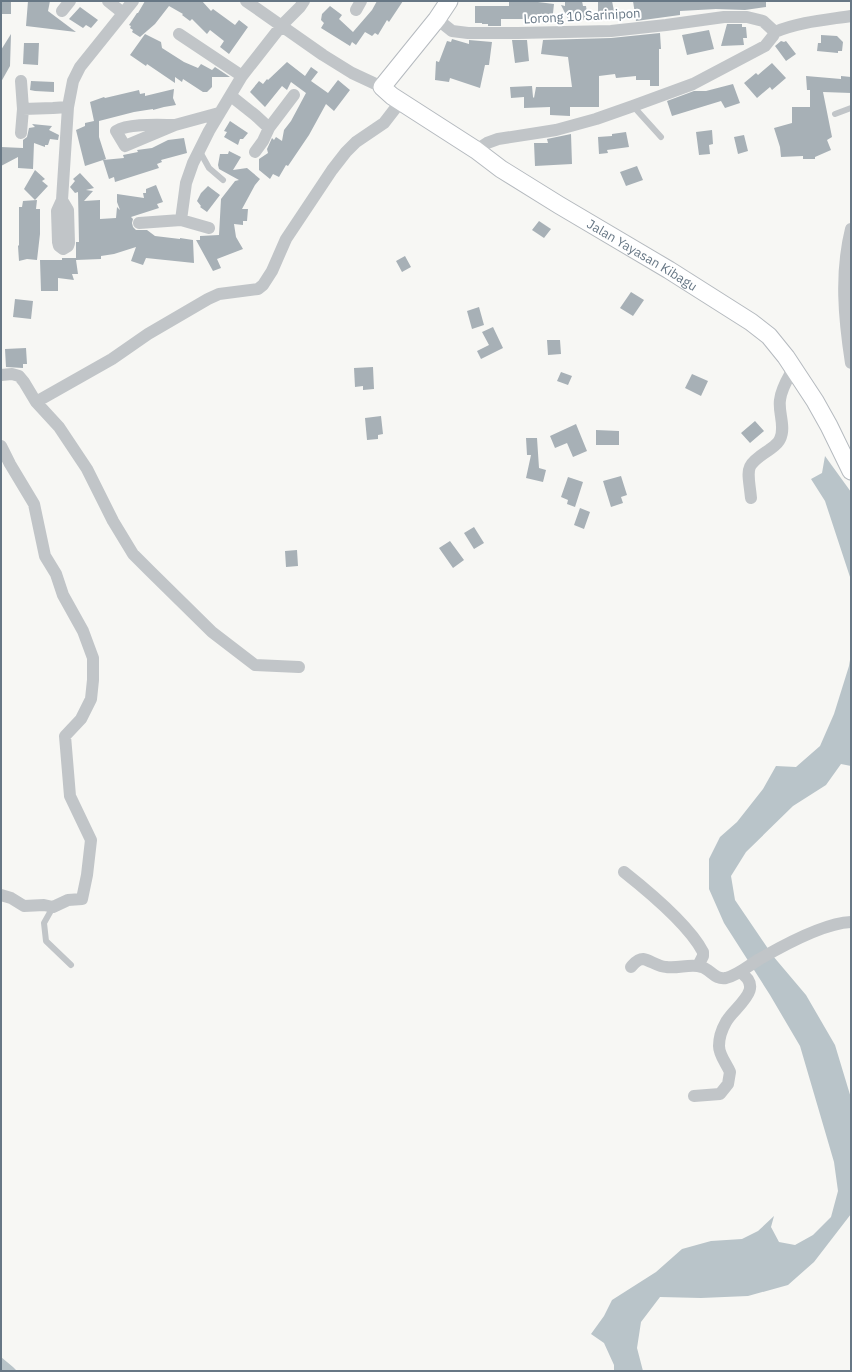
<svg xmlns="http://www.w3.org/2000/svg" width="852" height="1372" viewBox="0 0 852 1372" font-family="'IBM Plex Sans',sans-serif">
<rect width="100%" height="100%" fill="#f7f7f4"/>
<path fill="#b9c4c9" d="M825,456L851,492V580L825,501L811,479L822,473Z
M851,654V766L841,764L826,785L793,806L746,852L731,876L735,900L773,956L806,995L835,1045L851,1098V1214L814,1262L788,1285L748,1296L701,1298L660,1297L641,1322L637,1348L643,1371H614V1365L604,1343L591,1334L604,1316L612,1300L656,1272L682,1249L711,1241L742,1239L758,1231L774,1216L771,1227L779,1242L795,1245L813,1235L831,1217L838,1191L834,1162L800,1046L770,995L724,923L709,889V859L720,837L737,822L763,789L776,766L796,767L820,746L834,714L849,666Z
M1,1357L13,1367L17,1371H1Z"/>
<path fill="#a7b0b6" d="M1,1H11V14H1Z
M28,1H50L48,11L76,32L26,26Z
M145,1H202L211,11L213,9L235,25L239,20L248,27L229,54L220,47L224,41L210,30L207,34L192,19L190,21L182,15L183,14L169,6L155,24L140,37L132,32L133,30L130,28L131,26L129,25L137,13H138Z
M377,1H403L389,22L387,20L378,35L375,33L372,36L365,32L356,45L352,42L350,46L321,28L324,23L321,20L322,14L330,6L342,15L339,19L353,32L372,10Z
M582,1L583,6H586L588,19L569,21L561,5L565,6V2Z
M598,1H612L614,11L598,12Z
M633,1H766V7L745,10L716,9L680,11V15L636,21Z
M509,2H538L554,4L552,22L537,21V19H501V26H488V24H482V23H475V6H509Z
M80,7L98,20L91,28L86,25L83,28L69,19Z
M727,24H742V27H746L747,38H743L744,45L721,46Z
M709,30L714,49L687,55L682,35Z
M660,33L661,49H659V86H650V80H636V76L616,78L615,74L599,76V107H570V116L550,115V107L524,108V97L511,98L510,87L532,86L533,97L534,98L536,87H572L568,57L541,54L543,40L611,38Z
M11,34L10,66L1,82V50Z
M145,34L161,42L162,48L184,62L198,68L201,64L212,70L215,67L230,77H212V87L207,92H203L183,79L182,82L175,77V83L147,64L146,66L130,55Z
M821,35L837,36L843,42L842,51H838V53L817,51L818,43H821Z
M452,39L469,44V40L492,42L489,65H485L480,88L450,78L449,82L435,80L436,61L439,62L447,41L451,42Z
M512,40H527L529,61L515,63Z
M781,41L784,42L786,41L796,54L786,61L775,46Z
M24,43H39L38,65L23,64Z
M287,62L305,76L311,67L318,72L311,81L328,93L338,80L350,90L334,111L326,104L309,135L288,166L286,165L279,177L273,174L270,179L259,170V159L268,153L267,149L272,138L274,140L276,137L282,141L284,130L291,121L306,93L291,82L287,90L282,86L265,107L250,92L259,81L263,84L267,79L268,80Z
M772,63L786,78L772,90L770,87L757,98L744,83L756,73L758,75Z
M806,76L841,79V76L851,77V93L823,92L832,137L827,140L831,150L815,157V159H803V156L781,157L780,147L774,128L792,123V107H810V90H807Z
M31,81L54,82V92L35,91L30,90Z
M733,84L740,103L725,108L721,101L672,116L667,101L694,91H706Z
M174,89L173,98L176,105L164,107L153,110V109L134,112L99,121V137L106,159L85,166L76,130L85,126V123L94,121L90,102L104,97L105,98L139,90L140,94L145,93V96Z
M230,121L248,133L243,139H240L238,145L224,137L227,132L224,131Z
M32,124L52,126L49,130L59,135L58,140L50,139L48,145H45V147L34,143L33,169L18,168V157L1,166V147L23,148V140L27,137L29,128L35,127Z
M712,130L713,144L709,145L710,154L699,155L696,132Z
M626,132L629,147L607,150L608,153L599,154L598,137L612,136V134Z
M571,134L572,164L535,166L534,143H548L547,139Z
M744,135L748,151L738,154L734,137Z
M184,138L187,153L161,160L162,162L157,164L159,168L115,182L114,177L109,179L103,160L124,158L123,155L138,152L137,150L152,148L168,140Z
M229,151L241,157L233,170L247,168L260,179L255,185L242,209H248L247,221H243V225L234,224L236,237L243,249L217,259L221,268L213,271L196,240H200V236L219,235L221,199L235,181L239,180L219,169L218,165L220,154H228Z
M637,166L643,180L626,186L620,172Z
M35,170L45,179L42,181L48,186L35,200L24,189Z
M80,173L94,188L86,190L93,191L84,201L100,200V219L116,218L117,207L120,210L117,202V194L144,198L143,193H146V189L156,185L163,202L157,204L159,208L131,217L133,219L132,223L133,227L136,230H147L155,236L180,239V238L193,240L194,263L146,258L143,265L131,261L136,247L114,254L101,256V259L76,260L78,274H72L74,280L58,278V291H41L40,260H62V258H76V242H79L78,192L75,193L70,187L75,181L73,179Z
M208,186L220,195L207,212L200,207L201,206L197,201L201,193Z
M37,200L36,209H40V234L37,260L27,259L19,261L18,246L19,245V207H22L23,201Z
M539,221L551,229L544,238L532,230Z
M405,256L411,267L402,272L396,261Z
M631,292L644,300L633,316L620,308Z
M15,299L33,301L31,319L13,317Z
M479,307L484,325L472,329L467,311Z
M493,327L503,348L481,359L477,351L489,345L482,332Z
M547,340H560L561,354L548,355Z
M26,348L27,364H23V368L6,367L5,349Z
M373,367L374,389L363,390V386L355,387L354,368Z
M561,372L572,376L568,385L557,381Z
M692,374L708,381L701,396L685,388Z
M381,416L383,434L378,435V439L367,440L365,418Z
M755,421L764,431L750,443L741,433Z
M576,424L587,451L573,457L567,443L555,448L550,436Z
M596,430L619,431V445H596Z
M526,438H537L539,468L546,470L543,482L526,478L531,455H527Z
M621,476L627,495L621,497L623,503L611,507L603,481Z
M568,477L583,482L575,507L567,504L568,500L561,497Z
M580,508L590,512L584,529L574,525Z
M474,527L484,543L474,549L464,533Z
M450,541L464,560L453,568L439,548Z
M297,550L298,566L286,567L285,551Z"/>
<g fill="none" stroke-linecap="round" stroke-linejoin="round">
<g stroke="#b5babf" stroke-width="19">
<g id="secondary">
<path id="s1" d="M449,1L437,19L382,87L392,96L476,150L501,169L559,205L669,270L751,322L769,336L786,357L815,401L829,426L851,471"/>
</g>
</g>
<path stroke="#c1c5c8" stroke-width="6" d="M633,106L661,137
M835,114L851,108
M199,150L209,168L223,180
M53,907L44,923L46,941L71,965"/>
<path stroke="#c1c5c8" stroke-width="12" d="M108,1L123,13
M246,1L323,55L352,73L382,87
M356,10L361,1
M62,11L70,1
M437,19L452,31L468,33H518L611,31L666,25L724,17H747L763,21L775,32
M179,34L242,76
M21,81L23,109L21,133
M231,96L255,115L269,128
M23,109L53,108L68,107
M175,125C160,125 129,123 116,131L125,146L175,125L219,113
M476,150L487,143L498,139L556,130L596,119L633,106L693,84L765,46L773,36L775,32C799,22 825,20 851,16
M255,152L263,141L269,128L294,95
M62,200L68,210L69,243L68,246L63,249L59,246L58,242L57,211L62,200L68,107L73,81L80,67L133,1
M181,220L186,183L193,163L209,131L242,76L282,25L300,7L304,1
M139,223L181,220L209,228
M851,229C840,273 844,318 851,363
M1,375L12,374L19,376L24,382L36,402L59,427L87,469L113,521L133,554L149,570L212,632L255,665L299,667
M36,402L112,359L148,334L208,299L219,294L258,289L263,285L272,271L286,239L332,170L346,152L356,142L384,123L401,101
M1,446L10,464L34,504L45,556L56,574L63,595L83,631L93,658V680L91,699L81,719L65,736L70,796L91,840L87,875L82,899L68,900L53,907L44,905L24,906L11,898L1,895
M751,498C748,468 743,467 769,450C773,447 778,444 780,439C786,427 778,412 780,400C781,389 788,378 793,369
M624,872C648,891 689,925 703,952V956L698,966
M631,967C634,964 637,959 643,959C650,960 658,967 666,967C678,969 691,963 702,967C711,970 715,980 726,978C738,975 748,966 758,960C782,946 824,923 851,922
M694,1096L720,1094L728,1084L730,1072C726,1063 719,1055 719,1046C719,1038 722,1029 726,1022C735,1006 766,989 740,972"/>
<use href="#secondary" stroke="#fff" stroke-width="17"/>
</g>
<g text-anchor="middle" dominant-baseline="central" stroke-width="4" stroke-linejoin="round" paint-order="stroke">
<g font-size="13" fill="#677785" stroke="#fff">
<text transform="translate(582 16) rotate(-3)">Lorong 10 Sarinipon</text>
<text stroke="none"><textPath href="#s1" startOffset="419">Jalan Yayasan Kibagu</textPath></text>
</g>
</g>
<rect width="852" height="1372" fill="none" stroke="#677785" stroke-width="4"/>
</svg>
